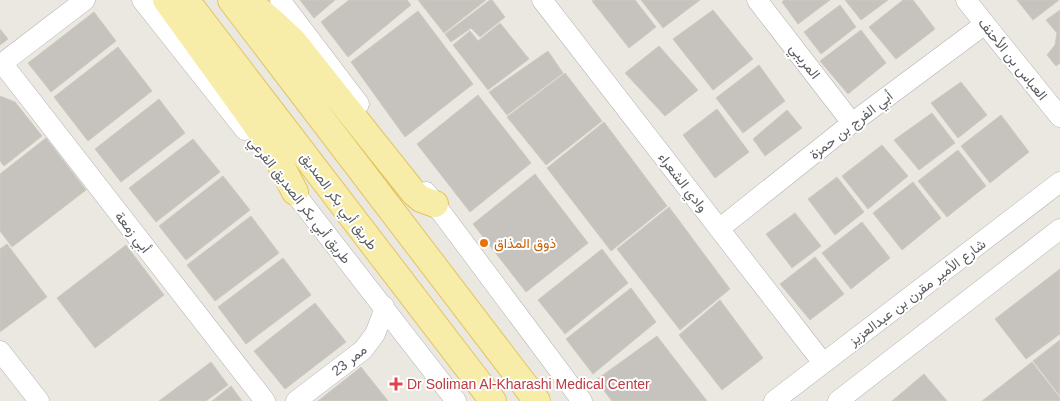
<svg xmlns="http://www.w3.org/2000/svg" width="1060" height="401" viewBox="0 0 1060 401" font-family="Arial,Vazirmatn,sans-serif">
<rect width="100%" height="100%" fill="#eae8e0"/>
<path fill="#c6c3be" stroke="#cecabf" d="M300,0H335L314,18Z
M349,0H407L411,5L348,57L321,22Z
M418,0H486L444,33Z
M490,0H492L505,17L480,37L471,28L451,42L445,34Z
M594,0H635L656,27L629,48L592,1Z
M641,0H700L663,28Z
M784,0H830L798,24L782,2Z
M845,0H888L861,20Z
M903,0H913L935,29L896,59L869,27Z
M1017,0H1059L1033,20Z
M840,5L856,27L821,54L804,32Z
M713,10L753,59L713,90L673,39Z
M1060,10V63L1056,66L1047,55L1055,45L1057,33L1046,20Z
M418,11L473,84L405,137L351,62Z
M94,12L116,41L51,92L28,63Z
M500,23L529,59L488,90L453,45L470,31L478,41Z
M0,29L8,39L0,45Z
M861,30L886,63L848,94L820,61Z
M659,46L698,90L665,116L625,73Z
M118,47L152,91L88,141L54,97Z
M548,51L563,73L507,115L489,92Z
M759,65L785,101L743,133L716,98Z
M565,73L602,121L546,165L507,117Z
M961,82L987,115L958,138L931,103Z
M478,95L531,163L470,212L417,144Z
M0,96L15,102L42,136L4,166L0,161Z
M159,99L185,133L121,182L95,149Z
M717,109L749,152L715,178L683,135Z
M787,110L802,128L765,156L753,139Z
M932,113L955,143L919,170L894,140Z
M1001,115L1029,152L990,183L961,146Z
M604,122L667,206L611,251L547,168Z
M46,138L86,190L12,247L0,231V174Z
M193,139L220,172L156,222L129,188Z
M882,145L908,176L868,209L842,176Z
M958,150L986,186L947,217L918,181Z
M535,174L588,243L526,292L473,224Z
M223,176L250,210L186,260L159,226Z
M837,177L864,212L835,235L808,199Z
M913,182L941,218L902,250L873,213Z
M669,207L730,289L680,330L617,249Z
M795,213L821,246L792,268L766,234Z
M251,216L279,253L215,301L187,265Z
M862,222L890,258L851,289L822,253Z
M7,244L47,297L0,332V249Z
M126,245L164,295L95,348L57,298Z
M602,249L628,283L565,334L538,300Z
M815,257L844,294L810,320L780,284Z
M283,258L311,295L246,344L218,307Z
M1060,269V334L1026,359L995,319Z
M631,288L656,322L593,374L566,339Z
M720,300L763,358L722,390L679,335Z
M315,303L346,342L285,389L254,351Z
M657,336L707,401H612L596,380Z
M1060,340V396L1033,361Z
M211,362L228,385L206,401H159Z
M1032,362L1060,398V401H982Z
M361,367L388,401H318Z
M924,374L947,401H892Z
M231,386L242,401H212Z"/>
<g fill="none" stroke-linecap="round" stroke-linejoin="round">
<g stroke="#b1b2b7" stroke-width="21">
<path id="minor" d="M142,0L245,130
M280,0L359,104
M542,0L823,363
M757,0L852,123
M966,0L985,24L1060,117
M2,63L265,401
M0,65L85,0
M286,182L456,401
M426,192L582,401
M719,229L852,123L985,24
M0,351L39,401
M296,401L363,350L375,334L382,316L384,306
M774,401L1060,182
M838,401L1060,229"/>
</g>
<g stroke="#e3c460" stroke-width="28">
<path id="major" d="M166,0L254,122L276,156L295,192
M186,0L493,401
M231,0L537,401
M246,0C263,13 279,27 294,42L414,193L421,199L435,204"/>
</g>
<use href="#minor" stroke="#fff" stroke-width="20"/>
<use href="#major" stroke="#f7eda8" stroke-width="26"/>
</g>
<circle fill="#e8710a" stroke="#fff" stroke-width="2" cx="484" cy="243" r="5"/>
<path fill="#e0444e" stroke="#fff" stroke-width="2" d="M393.5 376.5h5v5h5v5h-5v5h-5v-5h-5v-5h5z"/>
<g text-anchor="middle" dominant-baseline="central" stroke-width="4" stroke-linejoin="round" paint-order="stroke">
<g font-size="14" fill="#595c60" stroke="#fff">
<text transform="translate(1013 59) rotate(51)">العباس بن الأحنف</text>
<text transform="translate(805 61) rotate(52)">المريبي</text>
<text transform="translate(851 125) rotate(-38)">أبي الفرج بن حمزة</text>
<text transform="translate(683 182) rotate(52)">وادي الشعراء</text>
<text transform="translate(300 200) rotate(52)">طريق أبي بكر الصديق الفرعي</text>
<text transform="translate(339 201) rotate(53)">طريق أبي بكر الصديق</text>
<text transform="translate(133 232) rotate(52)">أبي زمعة</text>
<text transform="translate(917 292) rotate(-37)">شارع الأمير مقرن بن عبدالعزيز</text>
<text transform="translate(349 360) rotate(-39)">ممر 23</text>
</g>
<g font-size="14" fill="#c56008" stroke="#fff" text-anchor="start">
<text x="494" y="243">ذوق المذاق</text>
</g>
<g font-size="14" fill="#be3a42" stroke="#fff" text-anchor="start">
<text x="407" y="384">Dr Soliman Al-Kharashi Medical Center</text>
</g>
</g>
</svg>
